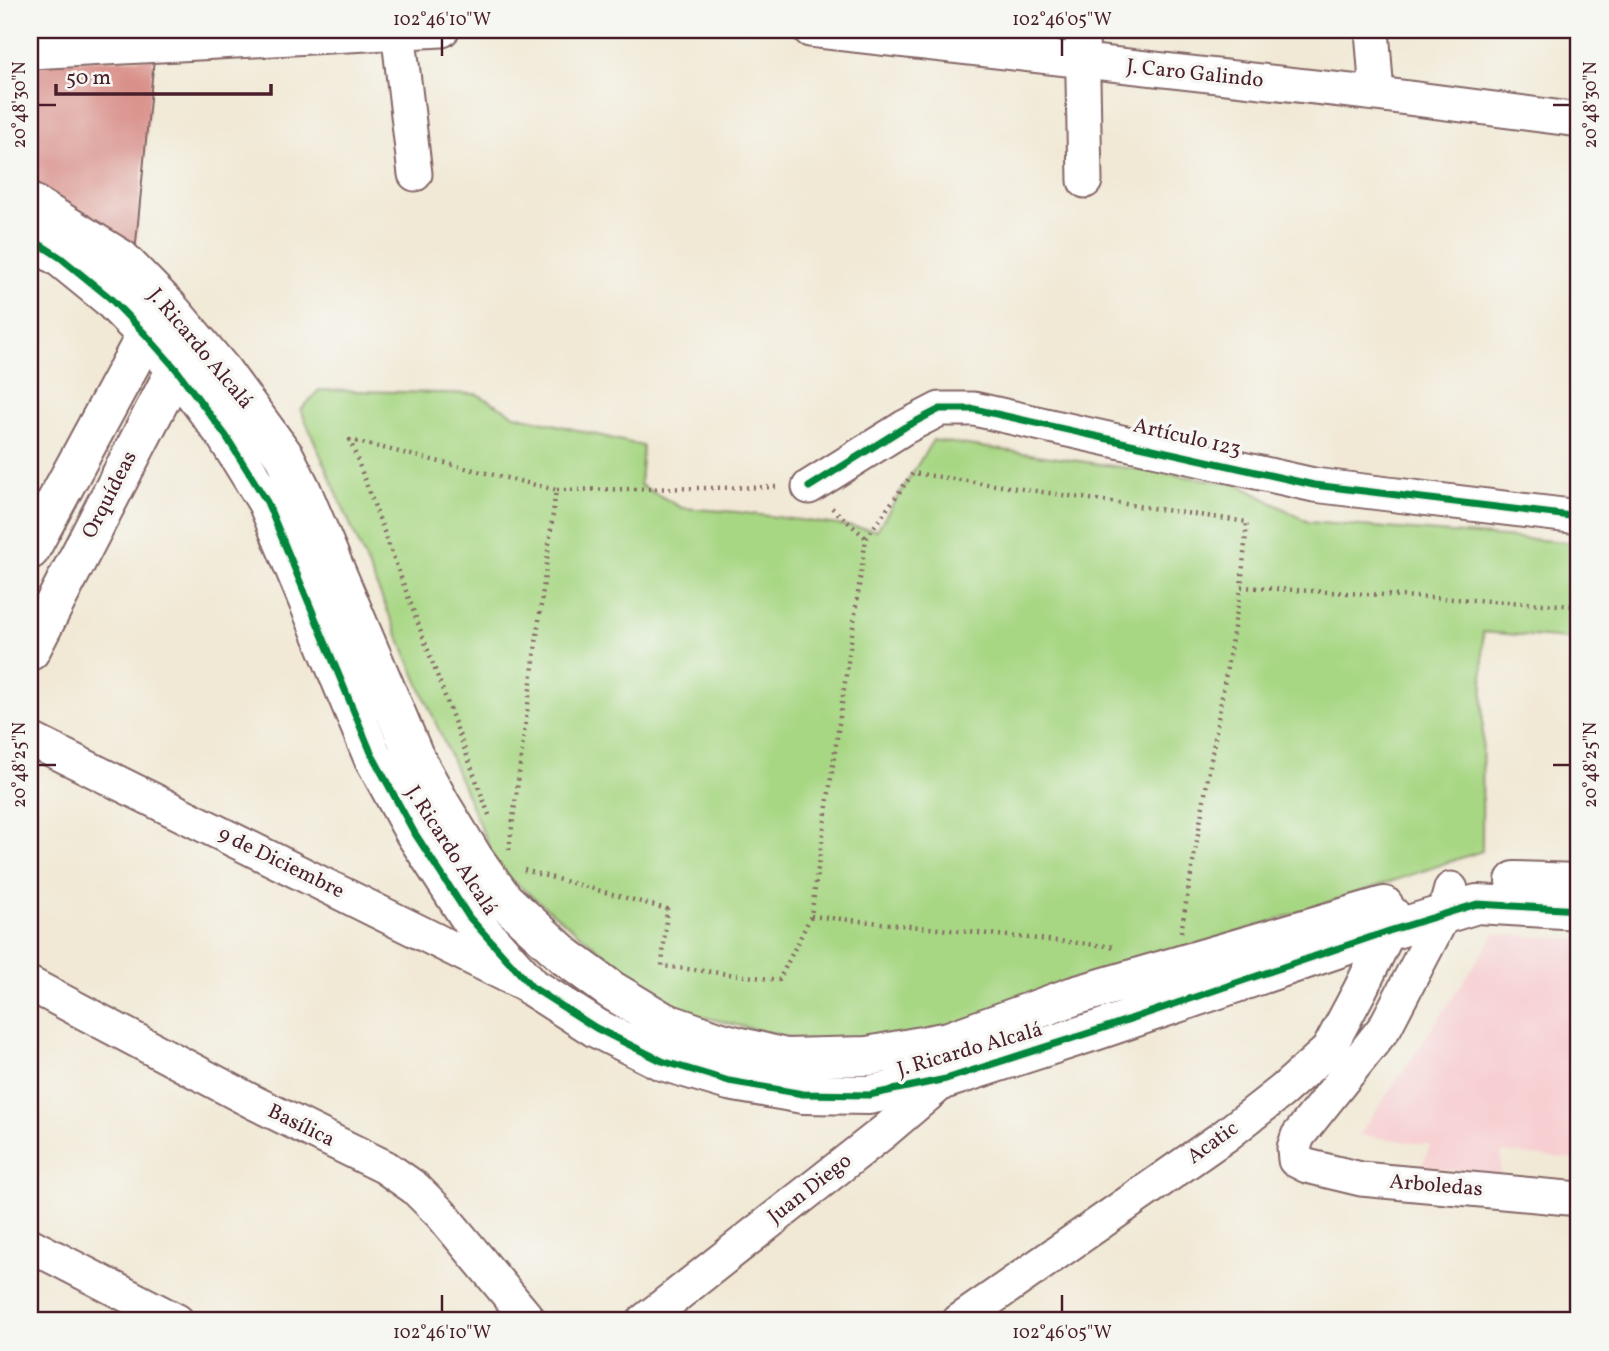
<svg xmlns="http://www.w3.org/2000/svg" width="1609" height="1351" viewBox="0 0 1609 1351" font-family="Vollkorn,serif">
<rect width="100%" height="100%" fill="#f6f6f2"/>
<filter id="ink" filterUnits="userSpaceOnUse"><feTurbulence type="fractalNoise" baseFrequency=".0143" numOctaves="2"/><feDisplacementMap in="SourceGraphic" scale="14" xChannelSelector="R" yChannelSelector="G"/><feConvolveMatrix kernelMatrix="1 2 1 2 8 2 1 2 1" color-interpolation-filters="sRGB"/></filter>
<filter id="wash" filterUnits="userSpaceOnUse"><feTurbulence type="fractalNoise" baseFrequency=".00686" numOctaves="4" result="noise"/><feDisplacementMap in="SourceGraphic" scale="28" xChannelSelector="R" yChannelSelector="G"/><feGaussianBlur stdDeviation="1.57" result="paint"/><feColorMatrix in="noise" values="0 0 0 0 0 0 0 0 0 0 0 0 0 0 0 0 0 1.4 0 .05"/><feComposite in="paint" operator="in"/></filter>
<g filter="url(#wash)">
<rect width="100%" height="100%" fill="#f1e9d5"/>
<path fill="#f7cfd2" d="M1495,934L1579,940V1160L1502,1152L1500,1176L1422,1167L1430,1145L1359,1135L1424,1041Z"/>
<path fill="#a8d784" stroke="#797b58" stroke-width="2" d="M319,390L477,394L515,415L643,446L640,485L682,508L737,512L877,530L933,440L1238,484L1308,522L1579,543V640L1483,632L1482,851L933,1035L810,1043L675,1010L499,870L301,410Z"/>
<g id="blocks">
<path fill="#d9908a" d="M154,58L135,253L30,195V62Z"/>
</g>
</g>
<g filter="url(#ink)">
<use href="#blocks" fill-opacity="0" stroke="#846666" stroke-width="2"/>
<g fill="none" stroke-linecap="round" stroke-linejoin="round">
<g stroke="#846666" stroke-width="37">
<path id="minor" d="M398,30L415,174
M810,30L1377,94L1579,120
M1082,30L1085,181
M1372,30L1377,94
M30,52L442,30
M809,487L905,427L940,409H974L1314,485L1579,517
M30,739L526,985
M1451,889L1444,914L1385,1027L1298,1136L1294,1148L1295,1160L1307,1166L1361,1179L1579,1199
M30,984L253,1102L385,1167L415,1188L441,1214L530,1321
M30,1245L177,1321
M644,1321L885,1131L946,1079V1075
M959,1321L1226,1135L1282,1091L1328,1050L1360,990L1389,931L1393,914"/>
</g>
<g stroke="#846666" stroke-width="42">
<path id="tertiary" d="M30,203L121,259L168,307L222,371L285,457L301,489L414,756L441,805L474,859L504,900L566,957L611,990L664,1022L721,1042L785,1058L868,1056L949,1041L1074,996L1384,906
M30,238L61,258L110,298L146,335L176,369L226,436L267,502L372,755L414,832L469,917L532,987L596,1028L662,1061L729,1081L803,1094L869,1095L946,1079L1098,1030L1389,931L1477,904L1579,910
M30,550L146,335L160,317
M30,651L176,369L190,351
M1515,881L1579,883"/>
</g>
<path stroke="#846666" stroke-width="4.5" stroke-dasharray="2 5" stroke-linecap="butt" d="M832,508L866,538
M489,815L350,440L556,490
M509,850L556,490L779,487
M524,870L667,909L662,966L779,980L811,916L866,538L913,473L1247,522L1241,587L1579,606
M811,916L1117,947
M1181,932L1241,587"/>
<use href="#minor" stroke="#fff" stroke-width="33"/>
<use href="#tertiary" stroke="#fff" stroke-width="38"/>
<g stroke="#f6f6f2" stroke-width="11">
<path id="cycleway" d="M30,238L61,258L110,298L146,335L176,369L226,436L267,502L372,755L414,832L469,917L532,987L596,1028L662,1061L729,1081L803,1094L869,1095L946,1079L1098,1030L1389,931L1477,904L1579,910
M809,487L905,427L940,409H974L1314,485L1579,517"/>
</g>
<use href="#cycleway" stroke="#00873e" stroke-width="7"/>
</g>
</g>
<path fill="none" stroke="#4a1f2b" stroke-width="2.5" d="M442,38V56M1062,38V56M38,105H56M1553,105H1570M38,765H56M1553,765H1570M442,1295V1312M1062,1295V1312"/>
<g text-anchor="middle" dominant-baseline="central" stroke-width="7" stroke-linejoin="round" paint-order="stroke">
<g font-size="21" fill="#4a1f2b" stroke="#f6f6f2">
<text transform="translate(1195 74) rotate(6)">J. Caro Galindo</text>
<text transform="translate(200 349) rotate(50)">J. Ricardo Alcalá</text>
<text transform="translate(1187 438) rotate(13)">Artículo 123</text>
<text transform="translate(110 495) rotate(-63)">Orquídeas</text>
<text transform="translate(451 851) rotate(57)">J. Ricardo Alcalá</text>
<text transform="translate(281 863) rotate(26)">9 de Diciembre</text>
<text transform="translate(970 1050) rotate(-16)">J. Ricardo Alcalá</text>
<text transform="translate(301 1126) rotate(26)">Basílica</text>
<text transform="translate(1213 1143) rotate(-36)">Acatic</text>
<text transform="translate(1436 1186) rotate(5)">Arboledas</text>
<text transform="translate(810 1189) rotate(-38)">Juan Diego</text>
</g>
</g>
<rect width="1609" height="1351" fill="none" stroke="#f6f6f2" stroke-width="77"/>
<path d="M56 84v10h215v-10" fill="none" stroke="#4a1f2b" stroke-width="3.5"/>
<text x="66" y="84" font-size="21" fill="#4a1f2b" stroke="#f6f6f2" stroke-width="5" paint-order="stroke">50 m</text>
<rect x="38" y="38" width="1532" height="1274" fill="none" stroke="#4a1f2b" stroke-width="2.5"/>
<g font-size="18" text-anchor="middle" fill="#4a1f2b">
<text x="442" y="25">102°46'10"W</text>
<text x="1062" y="25">102°46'05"W</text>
<text transform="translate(19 105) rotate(-90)" y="6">20°48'30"N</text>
<text transform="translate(1590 105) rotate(-90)" y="6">20°48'30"N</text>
<text transform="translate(19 765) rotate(-90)" y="6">20°48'25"N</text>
<text transform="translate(1590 765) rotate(-90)" y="6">20°48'25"N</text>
<text x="442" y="1338">102°46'10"W</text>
<text x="1062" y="1338">102°46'05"W</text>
</g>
</svg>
